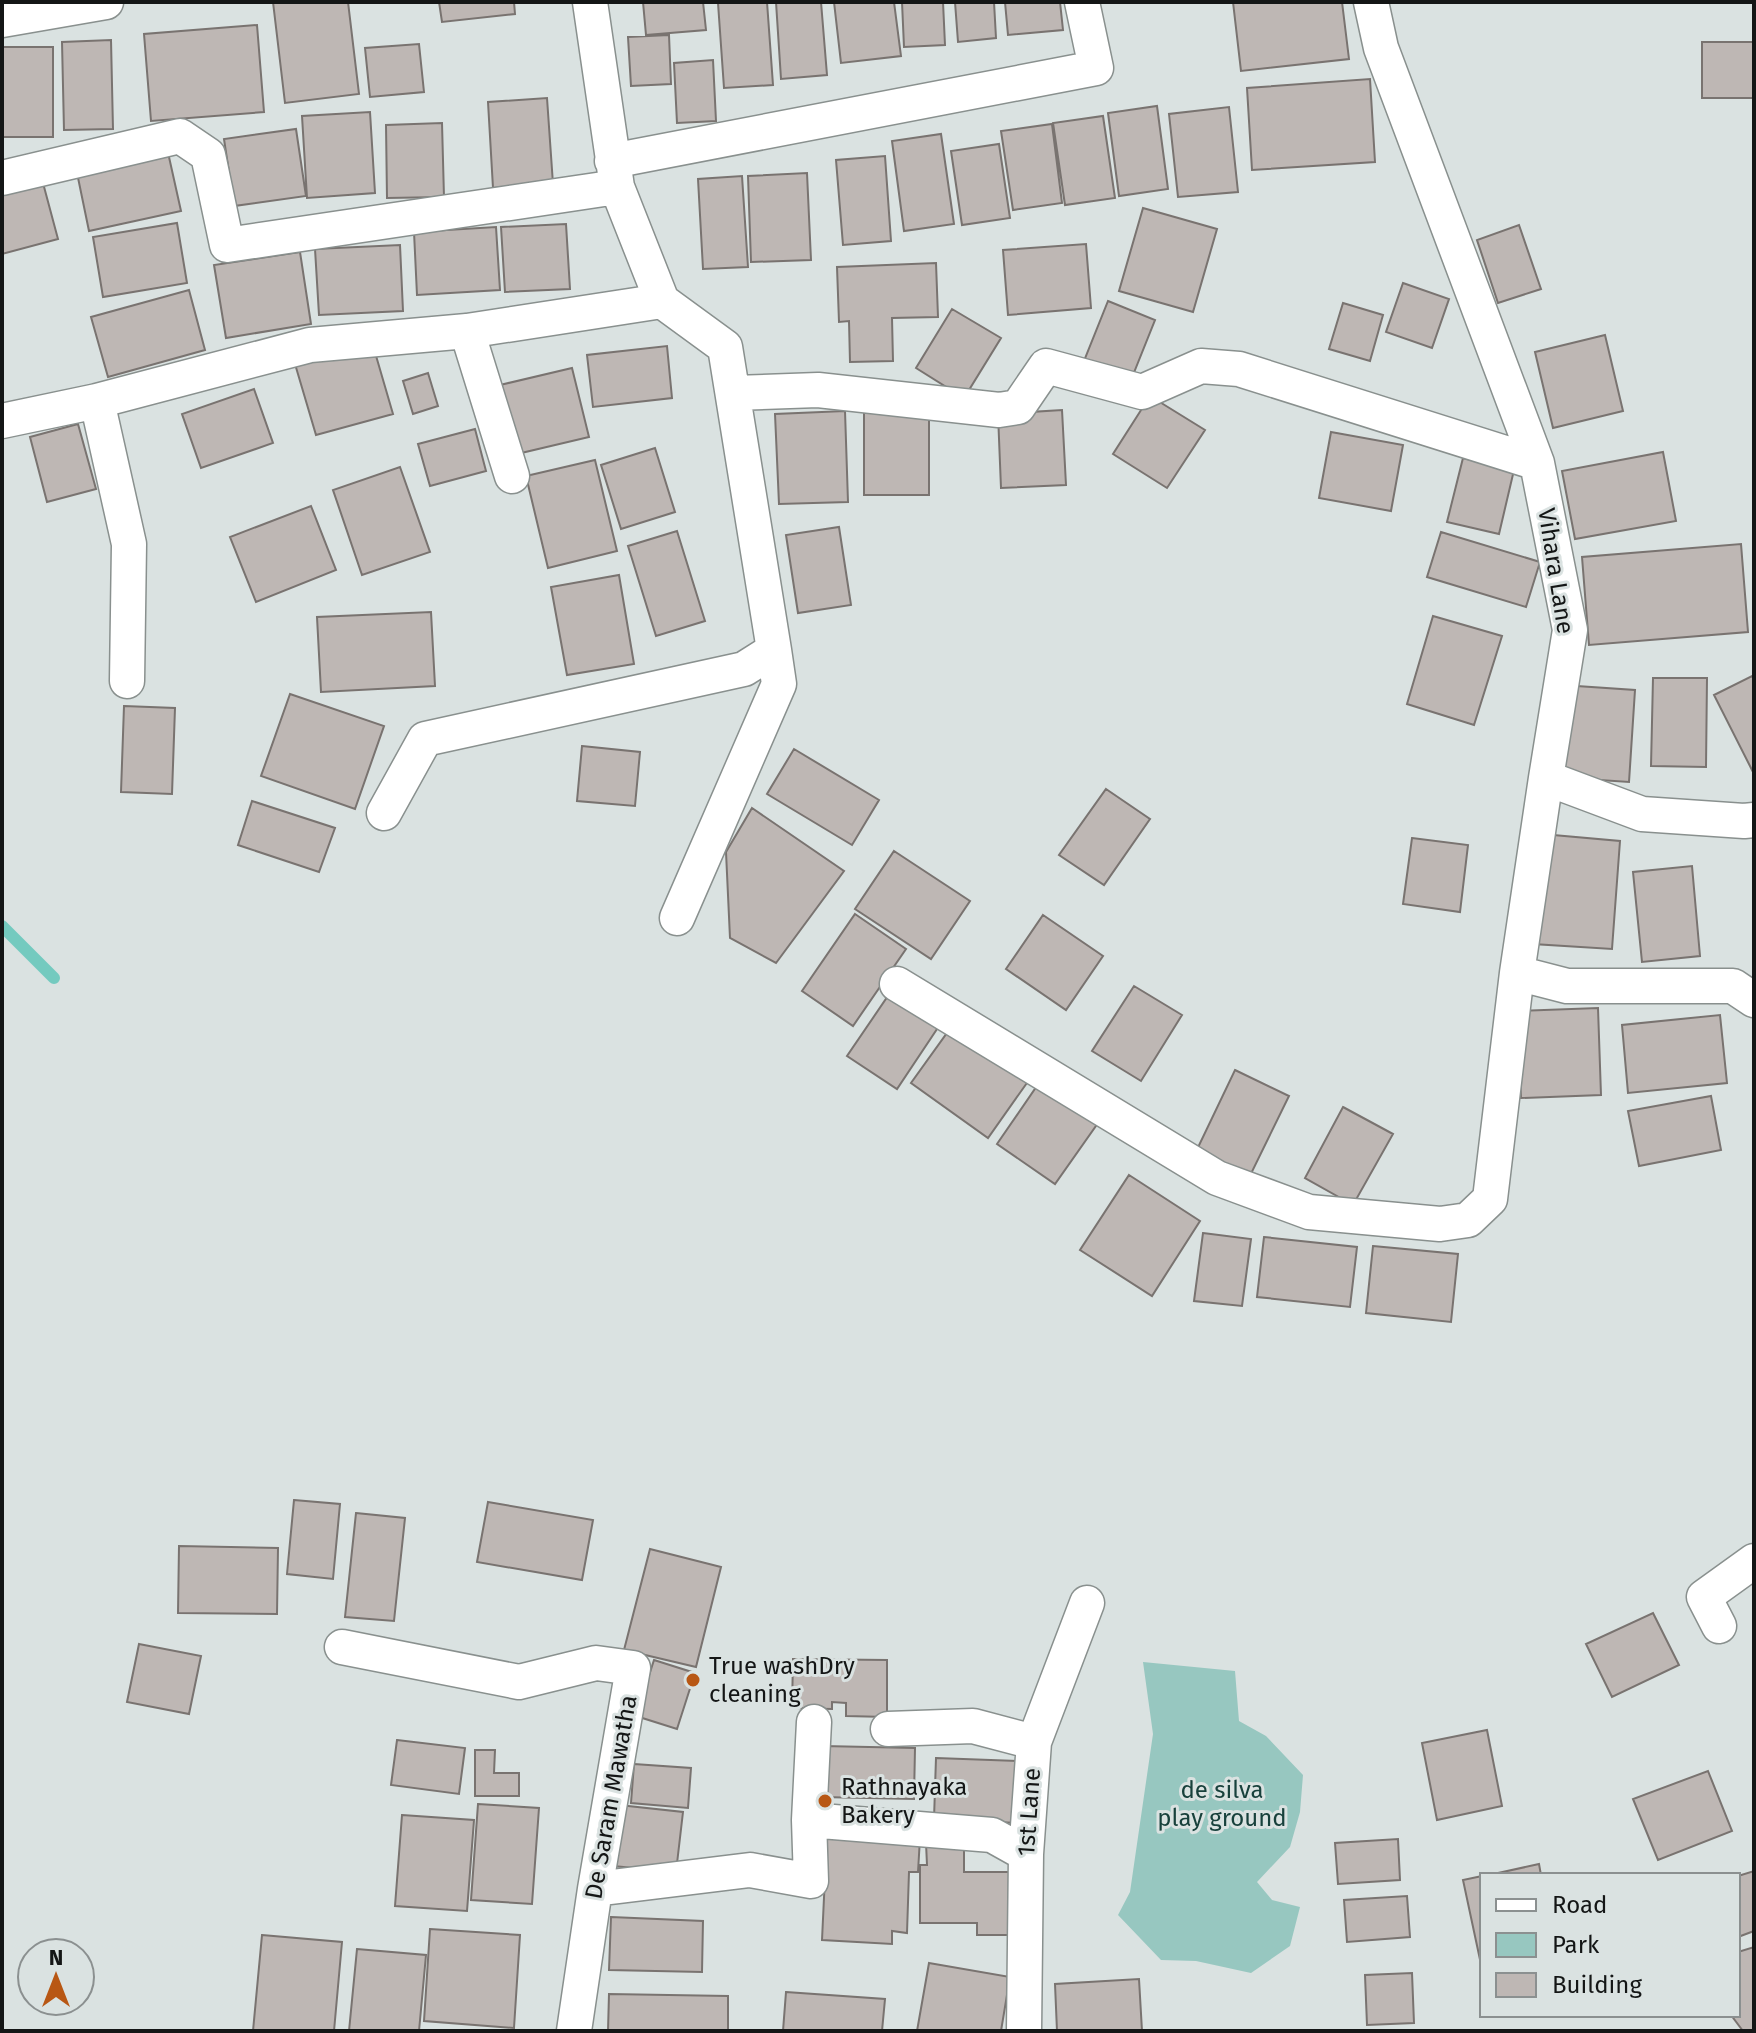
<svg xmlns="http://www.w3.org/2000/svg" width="1756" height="2033" viewBox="0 0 1756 2033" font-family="'Fira Sans',sans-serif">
<rect width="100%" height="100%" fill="#dae2e1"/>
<path fill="#97c7c0" d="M1143,1662L1235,1671L1239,1721L1266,1736L1303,1775L1300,1812L1290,1847L1257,1882L1272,1900L1300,1907L1290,1946L1251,1973L1196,1961L1161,1960L1118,1915L1130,1892L1153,1734Z"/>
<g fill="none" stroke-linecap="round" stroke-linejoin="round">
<path stroke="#74cabf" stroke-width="12" d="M2,926L54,978"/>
</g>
<path fill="#beb7b4" stroke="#797370" stroke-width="2" d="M273,2H348L359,94L285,103Z
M439,2H514L515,14L442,22Z
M643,2H703L706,30L646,35Z
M740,2H767L773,85L724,88L718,3Z
M776,2H821L827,75L781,79Z
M834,2H894L901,56L841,63Z
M902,2H943L945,45L904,47Z
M955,2H994L996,38L958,42Z
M1005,2H1060L1063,30L1008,35Z
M1233,2H1342L1349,59L1241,71Z
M257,25L264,112L151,121L144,34Z
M669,35L671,84L631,86L628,37Z
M111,40L113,129L64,130L62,42Z
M1702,42H1754V98H1702Z
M419,44L424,92L370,97L365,48Z
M2,47H53V137H2Z
M713,60L716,121L677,123L674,63Z
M1370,79L1375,162L1252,170L1247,88Z
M547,98L553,184L493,188L488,102Z
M1157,106L1168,189L1119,196L1108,113Z
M1229,107L1238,192L1178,197L1169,114Z
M370,112L375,193L307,198L302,116Z
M1103,116L1115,198L1065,205L1053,123Z
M442,123L444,197L387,198L386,125Z
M1052,124L1062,203L1013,210L1001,131Z
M296,129L306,196L234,206L224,139Z
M941,134L954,224L904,231L892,141Z
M999,144L1010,218L962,225L951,151Z
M167,148L181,211L89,231L76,168Z
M885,156L891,241L843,245L836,160Z
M807,173L811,260L751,262L748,176Z
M742,176L748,267L703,269L698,179Z
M43,183L58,239L2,254V194Z
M1143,208L1217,229L1193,312L1119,291Z
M177,223L187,283L103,297L93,237Z
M566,224L570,289L505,292L501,227Z
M1519,225L1541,289L1498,303L1477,240Z
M496,227L500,290L417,295L414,232Z
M1086,244L1091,308L1008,315L1003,250Z
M400,245L403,311L319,315L315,249Z
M300,252L311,324L226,338L214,265Z
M936,263L938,317L892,318L893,361L850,362L849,321L839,322L837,267Z
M1403,283L1449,299L1432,348L1386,332Z
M189,290L205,350L108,377L91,317Z
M1108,301L1155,320L1131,380L1084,361Z
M1343,303L1383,315L1370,361L1329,349Z
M952,309L1001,338L964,398L916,368Z
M1605,335L1623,411L1553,428L1535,352Z
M372,342L393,414L316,435L295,364Z
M667,346L672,398L593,407L587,355Z
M572,368L589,437L517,454L500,385Z
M428,373L438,406L413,414L403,381Z
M254,389L273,443L201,468L182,414Z
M1150,396L1205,430L1167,488L1113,454Z
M1062,410L1066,485L1001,488L998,414Z
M845,411L848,502L779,504L775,414Z
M864,413H929V495H864Z
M78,424L96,489L47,502L30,437Z
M475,429L486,471L430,486L418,444Z
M1331,432L1403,445L1391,511L1319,498Z
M655,448L675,512L621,529L601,465Z
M1663,452L1676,521L1575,539L1562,471Z
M1463,458L1514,470L1499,534L1447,522Z
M595,460L617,551L548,568L526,476Z
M400,467L430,552L362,575L333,490Z
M311,506L336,570L256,602L230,537Z
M839,527L851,605L798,613L786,535Z
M677,531L705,621L656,636L628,546Z
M1441,532L1540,562L1526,607L1427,577Z
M1741,544L1748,632L1589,645L1582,557Z
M619,575L634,664L567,675L551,587Z
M431,612L435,686L321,692L317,617Z
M1433,616L1502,636L1474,725L1407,704Z
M1752,676L1754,680L1753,772L1714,695Z
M1653,678H1707L1706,767L1651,766Z
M1562,685L1635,690L1629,782L1555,777Z
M290,694L384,726L355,809L261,776Z
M124,706L175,708L172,794L121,792Z
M582,746L640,752L635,806L577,801Z
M794,749L879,800L852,845L767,794Z
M1106,789L1150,819L1104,885L1059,855Z
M252,801L335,828L319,872L238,845Z
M752,808L844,871L776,963L730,938L726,852Z
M1542,834L1620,841L1612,949L1533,944Z
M1412,838L1468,845L1460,912L1403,904Z
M894,851L970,901L931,959L855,909Z
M1692,866L1700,956L1642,962L1633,872Z
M855,914L906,949L853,1026L802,991Z
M1043,915L1103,956L1066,1010L1006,969Z
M1134,986L1182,1015L1141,1081L1092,1051Z
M892,990L941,1023L897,1089L847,1056Z
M1598,1008L1601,1095L1521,1098L1517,1011Z
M1720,1015L1727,1083L1628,1093L1622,1025Z
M952,1026L1029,1080L988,1138L911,1083Z
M1235,1070L1289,1096L1244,1188L1191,1162Z
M1039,1083L1098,1123L1055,1184L997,1144Z
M1711,1096L1721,1150L1639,1166L1628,1111Z
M1343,1107L1393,1134L1353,1205L1305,1178Z
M1129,1175L1200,1221L1152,1296L1080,1250Z
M1203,1233L1251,1239L1242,1306L1194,1301Z
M1264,1237L1357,1247L1350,1307L1257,1297Z
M1373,1246L1458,1254L1451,1322L1366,1313Z
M294,1500L340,1504L333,1579L287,1574Z
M488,1502L593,1520L582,1580L477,1562Z
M356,1513L405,1518L394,1621L345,1617Z
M179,1546L278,1548L277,1614L178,1613Z
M650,1549L721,1567L696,1667L624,1650Z
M1653,1613L1679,1665L1612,1697L1586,1644Z
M139,1644L201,1656L189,1714L127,1702Z
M793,1659L887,1660V1717L846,1716V1703L832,1702V1709L792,1708Z
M654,1660L695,1673L677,1729L636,1716Z
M1487,1730L1502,1806L1437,1820L1422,1743Z
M397,1740L465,1748L459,1794L391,1785Z
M823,1746L915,1748L914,1799L821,1797Z
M475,1750H495L494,1773H519V1796H475Z
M936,1758L1021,1761L1018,1823L934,1819Z
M634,1764L691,1768L688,1808L631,1803Z
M1708,1771L1732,1831L1658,1860L1633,1799Z
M478,1804L539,1808L532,1904L471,1900Z
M619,1805L683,1812L676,1872L613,1866Z
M402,1815L474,1820L467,1911L395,1906Z
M827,1834L920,1838L918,1872H909L907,1933L892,1931V1944L822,1940Z
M1398,1839L1400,1880L1338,1884L1335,1843Z
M926,1843H964V1872H1023L1024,1935H977V1923H920V1865H927Z
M1539,1864L1541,1875H1489Z
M1754,1871V1931L1738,1937V1876Z
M1482,1876V1969L1463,1880Z
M1407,1896L1410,1937L1347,1942L1344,1900Z
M611,1917L703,1921L702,1972L609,1970Z
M430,1929L520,1935L514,2028L424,2021Z
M262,1935L342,1942L334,2031H253Z
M1754,1947V2031H1743L1731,2015H1738V1952Z
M357,1949L426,1955L419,2031H349Z
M929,1963L1010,1977L1001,2031H917Z
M1412,1973L1414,2023L1367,2025L1365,1975Z
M1139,1979L1142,2031H1057L1055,1984Z
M786,1992L885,1999L882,2031H783Z
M609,1994L728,1996V2031H608Z"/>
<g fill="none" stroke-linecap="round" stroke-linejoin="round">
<g stroke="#89908e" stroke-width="37">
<path id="street" d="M1371,2L1381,48L1537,463L1570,630L1546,778L1517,973L1567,986H1733L1754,1000
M2,20L106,2
M612,161L1096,68L1082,2
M2,178L180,136L208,155L227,245L617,187
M467,331L512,476
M734,393L818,390L999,410L1018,407L1046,366L1142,392L1201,366L1239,369L1537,463
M2,421L97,401
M127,681L129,544L97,401L310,345L467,331L662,301
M1546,778L1642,814L1744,821L1754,820
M384,813L425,739L744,669L774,650L725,347L662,301L617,187L590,2
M677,918L779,684L774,650
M897,984L1217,1178L1309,1212L1440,1224L1468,1220L1490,1199L1517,973
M1719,1626L1704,1597L1754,1561
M342,1647L519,1682L596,1663L633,1668L595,1889L574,2031
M888,1729L973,1726L1034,1742
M809,1820L992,1835L1026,1854
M595,1889L750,1870L811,1881L809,1820L814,1722
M1024,2031L1026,1854L1034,1742L1087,1603"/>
</g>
<use href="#street" stroke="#fff" stroke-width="34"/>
</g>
<g fill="#b85714" stroke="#dae2e1" stroke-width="3">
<circle cx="693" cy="1680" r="8"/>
<circle cx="825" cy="1801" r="8"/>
</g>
<g text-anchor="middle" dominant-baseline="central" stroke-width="6" stroke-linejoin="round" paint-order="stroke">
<g font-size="24" fill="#141616" stroke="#dae2e1">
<text transform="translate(1556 571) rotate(81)">Vihara Lane</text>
<text transform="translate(611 1797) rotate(-80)">De Saram Mawatha</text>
<text transform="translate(1029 1812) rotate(-86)">1st Lane</text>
</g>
<g font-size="24" fill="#141616" stroke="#dae2e1" text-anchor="start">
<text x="709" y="1666">True washDry<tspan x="709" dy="28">cleaning</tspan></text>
<text x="841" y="1787">Rathnayaka<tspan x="841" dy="28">Bakery</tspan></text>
</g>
<g font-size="24" fill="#18413c" stroke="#dae2e1">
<text x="1222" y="1790">de silva<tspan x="1222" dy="28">play ground</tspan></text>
</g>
</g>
<rect width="1756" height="2033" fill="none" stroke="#141616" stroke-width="8"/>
<rect x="1480" y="1873" width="260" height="144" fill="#dae2e1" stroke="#8b9090" stroke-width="2"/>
<rect x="1496" y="1899" width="40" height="12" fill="#ffffff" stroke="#8b9090" stroke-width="2"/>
<text x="1552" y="1913" font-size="24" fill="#141616">Road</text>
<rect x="1496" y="1933" width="40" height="24" fill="#97c7c0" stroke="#8b9090" stroke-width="2"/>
<text x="1552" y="1953" font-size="24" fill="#141616">Park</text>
<rect x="1496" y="1973" width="40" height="24" fill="#beb7b4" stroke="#8b9090" stroke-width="2"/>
<text x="1552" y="1993" font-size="24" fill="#141616">Building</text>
<g transform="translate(56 1977)"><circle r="38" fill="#dae2e1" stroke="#8b9090" stroke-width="2"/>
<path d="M0-6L14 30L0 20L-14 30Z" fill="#b85714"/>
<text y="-12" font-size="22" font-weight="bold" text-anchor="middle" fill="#141616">N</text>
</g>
</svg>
